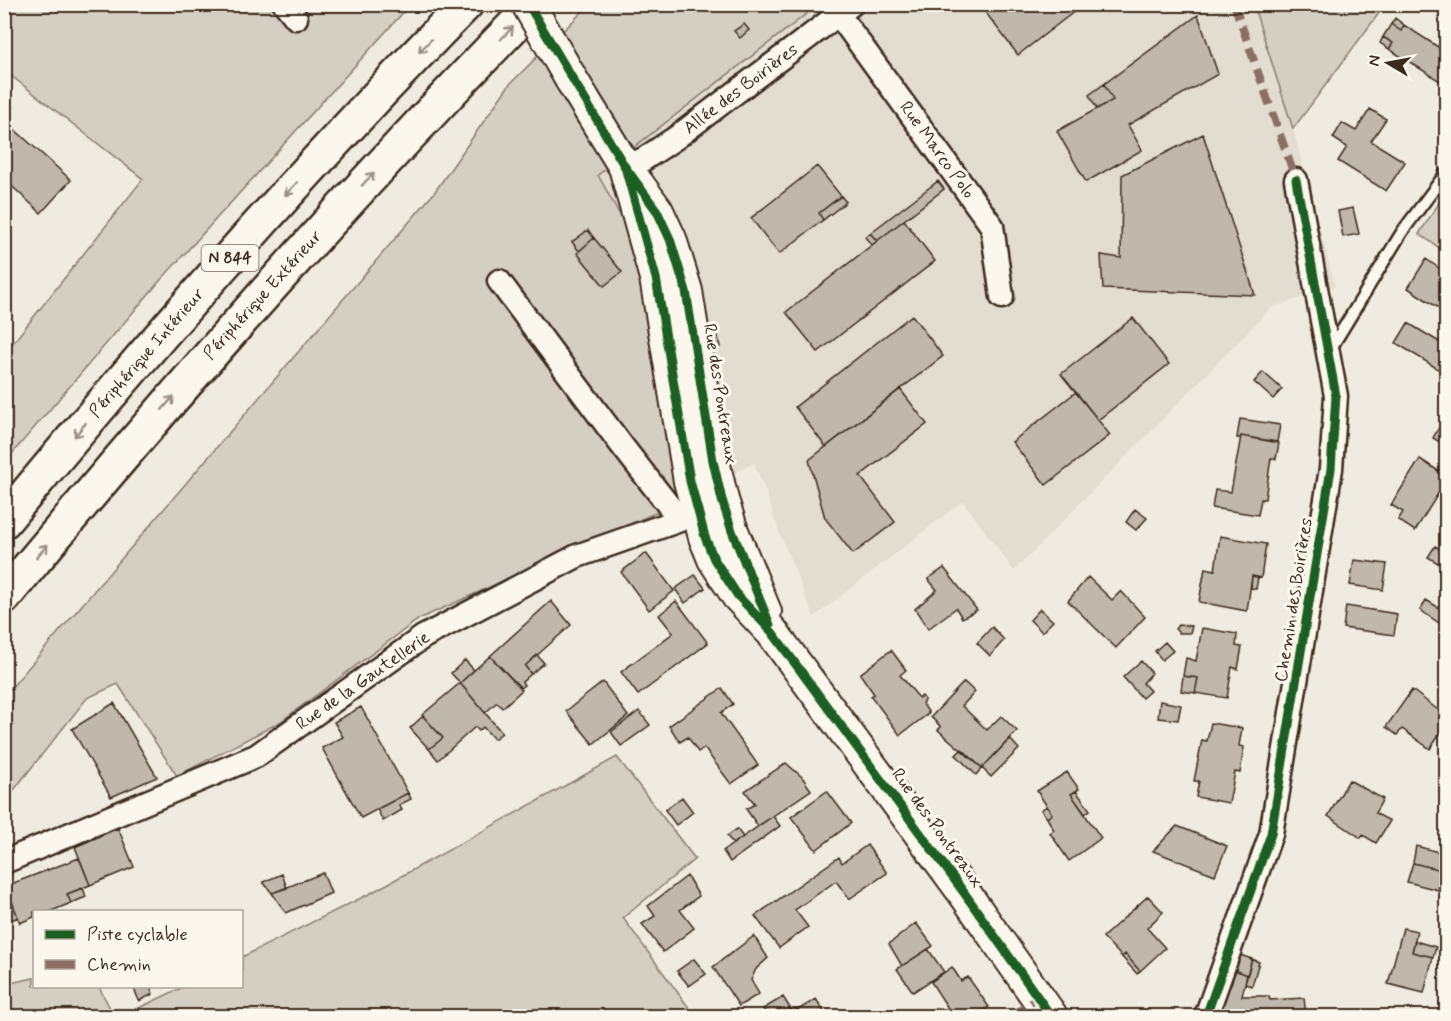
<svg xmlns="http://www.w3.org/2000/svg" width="1451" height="1021" viewBox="0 0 1451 1021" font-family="Mynerve,sans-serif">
<rect width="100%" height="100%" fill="#f0ebe0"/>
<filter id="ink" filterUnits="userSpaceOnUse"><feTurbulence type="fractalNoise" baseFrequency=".0167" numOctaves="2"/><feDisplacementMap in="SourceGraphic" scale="12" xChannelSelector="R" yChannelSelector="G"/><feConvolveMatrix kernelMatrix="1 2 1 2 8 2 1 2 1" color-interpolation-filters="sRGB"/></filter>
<g filter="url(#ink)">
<path fill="#e2dcd1" d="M818,5H1253L1293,129L1335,286L1271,308L1014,571L963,501L814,617L779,532L765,489L754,463L677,503L632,237L598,175Z"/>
<path fill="#d5cec3" stroke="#887c70" stroke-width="1.5" d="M1253,4H1385V5L1293,129Z
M5,5H410L159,282L5,462V353L143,179L5,71Z
M589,5H818L598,175L632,237L677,503L419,619L280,722L177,776L118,684L87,698L5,801V695L434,193L509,85Z
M1446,192V252L1419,234Z
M617,757L695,859L623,918L695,1016H122L183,987L242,986V957L369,894Z
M34,978V986L99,987L114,1016H5V984Z"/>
<path fill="#c0b8ad" stroke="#3b2a1e" stroke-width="1.5" d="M979,4H1084L1018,55Z
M1198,15L1218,74L1128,125L1142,150L1086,182L1057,131L1113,100L1104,84Z
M1395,18L1404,25L1401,31L1391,24Z
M744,24L749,30L740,38L734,31Z
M1391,24L1401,31L1404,25L1446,52V85L1389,49L1393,43L1383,37Z
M1383,37L1393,43L1389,49L1380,43Z
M1104,84L1113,100L1097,109L1089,95Z
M7,101L13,107L7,114L4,112V103Z
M1370,109L1386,119L1371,141L1405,162L1386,191L1338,161L1347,147L1333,138L1342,123L1356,131Z
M4,120L71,180L41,213L4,179Z
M1203,134L1255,295L1103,289L1101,255L1121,258L1122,175Z
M817,166L841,196L819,213L823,220L779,254L751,218Z
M938,181L944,189L877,241L870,233Z
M841,196L846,202L823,220L819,213Z
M1353,208L1359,234L1343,237L1338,211Z
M904,220L935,261L818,352L786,312Z
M588,230L594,238L579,251L572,242Z
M870,233L877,241L872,245L865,237Z
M594,238L622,272L604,286L577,253Z
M1426,259L1446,273V313L1408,288Z
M912,315L943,356L826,447L795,407Z
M1133,318L1169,364L1098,420L1061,374Z
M1408,323L1446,346V374L1396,343Z
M717,331L720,347L713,348L710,333Z
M1263,372L1282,389L1273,399L1254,382Z
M900,389L927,424L860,476L895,522L853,554L825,518L809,460Z
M1076,392L1110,435L1046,485L1012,442Z
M1446,415V446L1433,438Z
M1240,419L1280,425L1277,442L1241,436L1240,438H1237Z
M1241,436L1279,443L1276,459L1271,458L1265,499H1261L1258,515L1212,508L1215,490L1231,492Z
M1420,459L1446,476V481L1415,531L1398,520L1403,512L1391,505Z
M1135,509L1147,518L1136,530L1126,522Z
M1220,536L1266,544L1261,578L1252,576L1247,611L1199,602L1205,568L1215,570Z
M1435,546L1446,553V568L1428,557Z
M646,553L674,591L649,610L621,572Z
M1354,560L1387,564L1383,590L1350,585Z
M944,568L977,610L962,618L956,608L928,629L915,609L937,590L928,579Z
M695,575L705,588L685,603L675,589Z
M1252,576L1258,577L1256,589L1251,588Z
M1088,577L1112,600L1121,591L1145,617L1116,648L1068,601Z
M1426,600L1446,612L1439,623L1420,610Z
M551,601L571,625L525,666L531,674L522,682L524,685L521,688L490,656Z
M676,601L708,643L638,695L621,672L673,633L659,615Z
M1346,606L1397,614L1394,635L1343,628Z
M1040,609L1053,621L1042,632L1030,620Z
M1178,625L1192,626L1190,633H1179L1175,629Z
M992,627L1004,640L990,656L977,643Z
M1202,628L1237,634L1236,646L1242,647L1238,669L1232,667L1227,698L1195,693L1198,678L1183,676L1186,658L1196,661Z
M1165,642L1173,651L1162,660L1155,651Z
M891,650L906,670L900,675L919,698L922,696L925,700L922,703L929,713L900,735L871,696L874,694L860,674Z
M537,655L544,663L531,674L525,666Z
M490,656L522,690L502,708L497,702L485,713L460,683Z
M465,660L474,670L460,683L451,673Z
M1141,661L1152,673L1143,683L1150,691L1142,698L1123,677Z
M1183,676L1198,678L1195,693L1181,691Z
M603,682L628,716L593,744L566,711Z
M964,682L975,692L962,706L987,730L1001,716L1017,731L982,768L938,730L941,727L931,717Z
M460,683L502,733L494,739L483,727L479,731L475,727L438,760L429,749L443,738L422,715Z
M722,688L733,704L721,713L758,765L731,784L704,748L698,752L688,737L680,742L669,726Z
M1412,690L1446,716V724L1430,749L1402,729L1397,735L1386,727Z
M1160,701L1181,705L1178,720L1158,718Z
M114,703L157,777L111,797L72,729Z
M361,707L408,793L361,818L322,748L343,737L334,722Z
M639,711L650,725L621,746L611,732Z
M423,716L443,738L429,749L410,728Z
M1211,723L1242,728L1239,746L1244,747L1240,773L1235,772L1229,803L1196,797L1199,781H1194L1202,740L1207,741Z
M1010,739L1019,749L991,777L982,768Z
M962,749L982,768L976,775L956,755Z
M786,763L802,777L811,790L758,826L746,809L755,804L745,791Z
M1067,772L1079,789L1071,794L1101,838L1069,861L1050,833L1054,830L1047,818L1052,814L1037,791Z
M1349,780L1383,799L1375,813L1390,821L1376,843L1363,835L1361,838L1328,816Z
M827,791L851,823L816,850L791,817Z
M1076,791L1090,810L1085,814L1071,794Z
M408,793L411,799L399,805L402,810L383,821L377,809Z
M682,797L693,812L676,825L665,810Z
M1047,806L1052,814L1047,818L1041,810Z
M773,816L780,826L730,862L723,851Z
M1177,826L1227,846L1215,875L1153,851Z
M118,828L134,867L90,885L75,847Z
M737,829L743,837L733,844L727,836Z
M867,845L887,873L849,899L836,881L795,910L808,927L779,948L755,916L839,857L842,863Z
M1416,846L1446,854V871L1413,863Z
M79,858L90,885L67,894L71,903L49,912H34V917L20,923L6,886Z
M1413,863L1446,871V892L1407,882Z
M323,873L331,893L286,913L272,893Z
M282,874L287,888L272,893L263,882Z
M687,876L699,896L680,910L694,928L663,952L642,924L655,916L648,906Z
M4,886H6L18,917L9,921L10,926L4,928Z
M83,888L86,897L71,903L67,894Z
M1148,896L1163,912L1147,928L1165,948L1140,971L1125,954L1122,957L1103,937Z
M916,923L933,946L902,966L889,944Z
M1403,928L1417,931L1412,952L1433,957L1424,993L1388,984Z
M754,936L768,958L756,969L751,980L759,994L739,1006L713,967Z
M1415,941L1436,947L1433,957L1412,952Z
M928,949L944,972L913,992L897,969Z
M1125,954L1140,971L1137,974L1122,957Z
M1237,954L1252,959L1247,975L1231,969Z
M694,959L706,974L689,986L677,971Z
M1252,959L1259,962L1252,986L1245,984Z
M952,967L961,981L968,977L989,1007L975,1016H953L931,982Z
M1231,969L1247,975L1242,996H1269L1270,1000L1304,998L1306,1016H1216Z
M133,986H150L153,994L139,1001Z
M783,997L793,1013L816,999L827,1016H768L763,1009Z"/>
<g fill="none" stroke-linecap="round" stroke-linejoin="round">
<g stroke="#3b2a1e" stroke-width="15">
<path id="lane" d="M1330,350L1402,232L1446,173"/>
</g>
<g stroke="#3b2a1e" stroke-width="27">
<path id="street" d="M285,4L296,18
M839,15L992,226L1002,297
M625,167L644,159L677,137L852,4
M499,281L623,447L680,520
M4,862L256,756L423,637L577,556L680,520L710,506
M1206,1016L1271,834L1331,469L1336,396L1296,180"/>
</g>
<g stroke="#3b2a1e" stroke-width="36">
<path id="secondary" d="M571,79L625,167L657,211L670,239L686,291L713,461L722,500L732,531L765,612
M625,167L656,278L690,481L705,537L714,559L738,596L772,632L965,894L1051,1016"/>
</g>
<g stroke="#3b2a1e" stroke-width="38">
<path id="highway" d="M4,521C151,343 304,169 466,4
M4,597C174,392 349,194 535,4"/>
</g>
<use href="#lane" stroke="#fbf7ec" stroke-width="10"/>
<use href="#street" stroke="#fbf7ec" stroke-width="22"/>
<use href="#secondary" stroke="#fbf7ec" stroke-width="32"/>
<use href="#highway" stroke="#fbf7ec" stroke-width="33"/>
<g stroke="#3b2a1e" stroke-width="36" stroke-linecap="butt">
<path id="secondary-bridge" d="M528,4L571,79"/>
</g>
<use href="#secondary-bridge" stroke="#fbf7ec" stroke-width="32"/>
<path stroke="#8d6e63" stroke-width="8" stroke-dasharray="15 8" stroke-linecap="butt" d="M1234,4L1296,180
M1012,1016L1038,998"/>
<g stroke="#fbf7ec" stroke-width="13">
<path id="cycleway" d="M528,4L625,167L657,211L670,239L686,291L713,461L722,500L732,531L770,625
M625,167L656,278L690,481L705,537L714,559L738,596L772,632L965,894L1051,1016
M1206,1016L1271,834L1331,469L1336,396L1296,180"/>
</g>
<use href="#cycleway" stroke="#1b5e20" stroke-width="9"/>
</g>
<defs><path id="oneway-shaft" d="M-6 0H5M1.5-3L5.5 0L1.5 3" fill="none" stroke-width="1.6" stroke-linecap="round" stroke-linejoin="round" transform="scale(1.5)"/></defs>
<g stroke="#9b9085">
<use href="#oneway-shaft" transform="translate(507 33) rotate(-46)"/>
<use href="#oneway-shaft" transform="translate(425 46) rotate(134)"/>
<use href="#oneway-shaft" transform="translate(368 179) rotate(-47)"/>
<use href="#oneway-shaft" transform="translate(291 189) rotate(132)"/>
<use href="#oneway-shaft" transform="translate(168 403) rotate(-49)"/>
<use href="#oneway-shaft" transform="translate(80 430) rotate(130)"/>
<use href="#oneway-shaft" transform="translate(42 551) rotate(-50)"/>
</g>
</g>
<g text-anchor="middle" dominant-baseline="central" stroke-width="6" stroke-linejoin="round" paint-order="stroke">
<rect fill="#fbf7ec" stroke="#75685c" stroke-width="1.5" x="201.5" y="245" width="57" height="26" rx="4.5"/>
<g font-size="16" font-weight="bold" fill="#3b2a1e">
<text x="230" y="258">N 844</text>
</g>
<g font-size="18" fill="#3b2a1e" stroke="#fbf7ec">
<text transform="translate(741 89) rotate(-37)">Allée des Boirières</text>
<text transform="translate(937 150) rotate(54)">Rue Marco Polo</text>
<text transform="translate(263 295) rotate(-48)">Périphérique Extérieur</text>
<text transform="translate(147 353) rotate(-49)">Périphérique Intérieur</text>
<text transform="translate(720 394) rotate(81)">Rue des Pontreaux</text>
<text transform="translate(1294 600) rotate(-81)">Chemin des Boirières</text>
<text transform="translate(363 681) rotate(-35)">Rue de la Gautellerie</text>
<text transform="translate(937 828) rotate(54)">Rue des Pontreaux</text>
</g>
</g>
<rect width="1451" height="1021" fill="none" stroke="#fbf7ec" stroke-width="24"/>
<rect x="12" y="12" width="1427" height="997" fill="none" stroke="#3b2a1e" stroke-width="2" filter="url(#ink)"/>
<rect x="33" y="910" width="210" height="78" fill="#fbf7ec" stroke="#aea59a" stroke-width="1.5"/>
<rect x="45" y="930" width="30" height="9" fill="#1b5e20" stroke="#aea59a" stroke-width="1.5"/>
<text x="87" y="940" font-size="18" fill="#3b2a1e">Piste cyclable</text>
<rect x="45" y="960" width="30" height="9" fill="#8d6e63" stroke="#aea59a" stroke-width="1.5"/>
<text x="87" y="970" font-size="18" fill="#3b2a1e">Chemin</text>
<g transform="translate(1388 63) rotate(280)" stroke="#fbf7ec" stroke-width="4.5" paint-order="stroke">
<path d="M0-4.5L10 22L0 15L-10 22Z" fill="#3b2a1e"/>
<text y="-9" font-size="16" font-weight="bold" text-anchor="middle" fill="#3b2a1e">N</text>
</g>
</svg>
